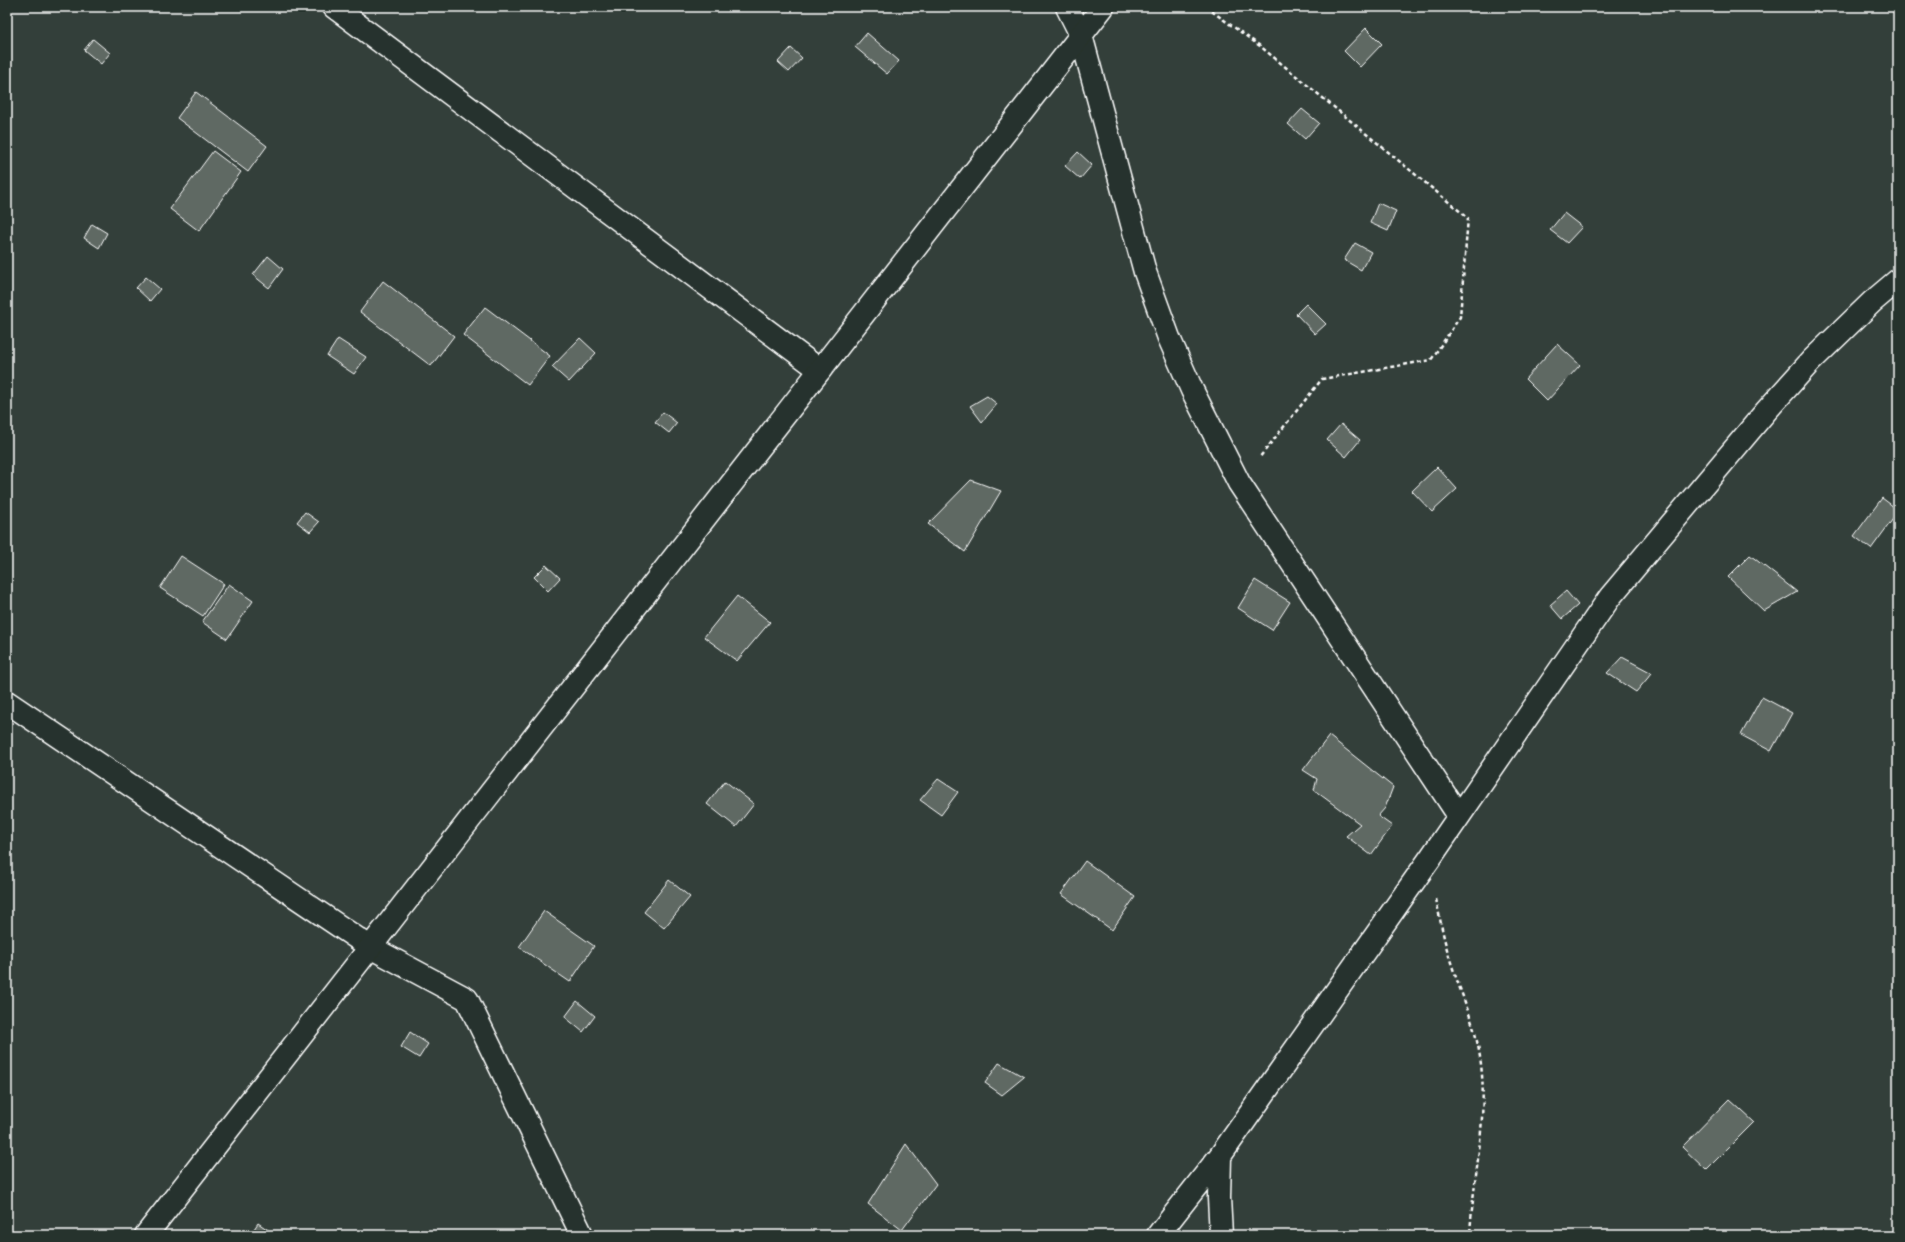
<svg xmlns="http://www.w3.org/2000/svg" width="1905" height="1242" viewBox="0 0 1905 1242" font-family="Kalam,sans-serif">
<rect width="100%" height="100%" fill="#333f3a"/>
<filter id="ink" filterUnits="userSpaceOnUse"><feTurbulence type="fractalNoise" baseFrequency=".025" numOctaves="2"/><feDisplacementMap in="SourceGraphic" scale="8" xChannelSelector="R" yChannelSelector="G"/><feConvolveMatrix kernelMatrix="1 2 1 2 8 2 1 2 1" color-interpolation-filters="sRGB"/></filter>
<g filter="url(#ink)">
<path fill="#5f6964" stroke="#fff" d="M1366,28L1382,44L1360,67L1344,51Z
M867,33L899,61L887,74L855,47Z
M93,39L110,53L101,64L84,50Z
M791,48L802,58L789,72L778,62Z
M196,92L267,146L248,172L177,118Z
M1302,109L1319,123L1305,139L1288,124Z
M213,151L241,172L199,231L170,209Z
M1078,152L1092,165L1080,179L1065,166Z
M1378,203L1396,211L1388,231L1370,223Z
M1564,213L1582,227L1567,243L1550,230Z
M92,224L107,233L99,248L84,238Z
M1355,243L1371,252L1361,270L1344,260Z
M268,256L283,269L269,288L253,275Z
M146,277L160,289L150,301L136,288Z
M383,281L454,336L431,366L360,312Z
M1306,304L1326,324L1315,334L1296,314Z
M485,307L550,356L528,385L463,335Z
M580,338L596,353L569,382L552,367Z
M338,339L366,357L354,374L327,356Z
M1557,344L1580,365L1547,401L1525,379Z
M987,396L997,404L982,422L970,406Z
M663,412L677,423L669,433L655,422Z
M1341,424L1360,440L1346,457L1327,440Z
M1437,467L1457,489L1432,512L1412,491Z
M971,480L1001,491L965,552L928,524Z
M1882,498L1898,510V512L1871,549L1854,536Z
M305,512L319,522L310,532L297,522Z
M1750,555L1797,592L1764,611L1728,577Z
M181,556L224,584L203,616L160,588Z
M546,565L560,578L548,591L534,577Z
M1255,580L1290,602L1272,630L1238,608Z
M229,584L253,601L227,639L202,622Z
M1566,591L1578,605L1562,619L1550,605Z
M737,596L770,622L737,661L704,637Z
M1622,657L1652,673L1636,692L1607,673Z
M1762,697L1792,713L1771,751L1741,735Z
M1329,736L1393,787L1385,808L1378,816L1392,826L1371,855L1346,836L1360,824L1314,790L1317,779L1303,770Z
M938,779L958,792L941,815L920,800Z
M725,781L754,804L736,827L707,804Z
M1085,861L1135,897L1112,930L1061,894Z
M669,880L690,897L664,928L644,912Z
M544,911L594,946L570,982L519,947Z
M577,1001L595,1016L583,1032L565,1017Z
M410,1032L428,1044L419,1058L401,1047Z
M999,1063L1024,1077L1002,1095L985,1083Z
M1729,1099L1754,1122L1706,1170L1682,1147Z
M906,1144L936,1184L902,1230L868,1204Z
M258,1223L274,1234V1235H250Z"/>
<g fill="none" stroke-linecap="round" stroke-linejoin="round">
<g stroke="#fff" stroke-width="25">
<path id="street" d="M334,7L820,370
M1067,7L1081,35L1145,272L1169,338L1192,390L1239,483L1459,816
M7,702L370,947L467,999L582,1235
M1220,1156L1219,1198L1221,1235
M1158,1235L1220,1156L1431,857L1610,597L1767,410L1811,361L1872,302L1898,280"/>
</g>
<g stroke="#fff" stroke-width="25">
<path id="secondary" d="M146,1235L1103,7"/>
</g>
<path stroke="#fff" stroke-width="2.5" stroke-dasharray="4 3" stroke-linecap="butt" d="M1206,7L1260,46L1468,218L1460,317L1431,360L1322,379L1259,458
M1436,899C1440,918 1443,937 1449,956C1459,990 1475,1022 1480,1057C1489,1116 1473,1176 1470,1235"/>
<use href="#street" stroke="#26332d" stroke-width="22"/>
<use href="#secondary" stroke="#26332d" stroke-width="22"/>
</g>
</g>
<rect width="1905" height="1242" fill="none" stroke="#26332d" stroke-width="24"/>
<rect x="12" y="12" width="1881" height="1218" fill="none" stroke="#fff" stroke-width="1.5" filter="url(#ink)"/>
</svg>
